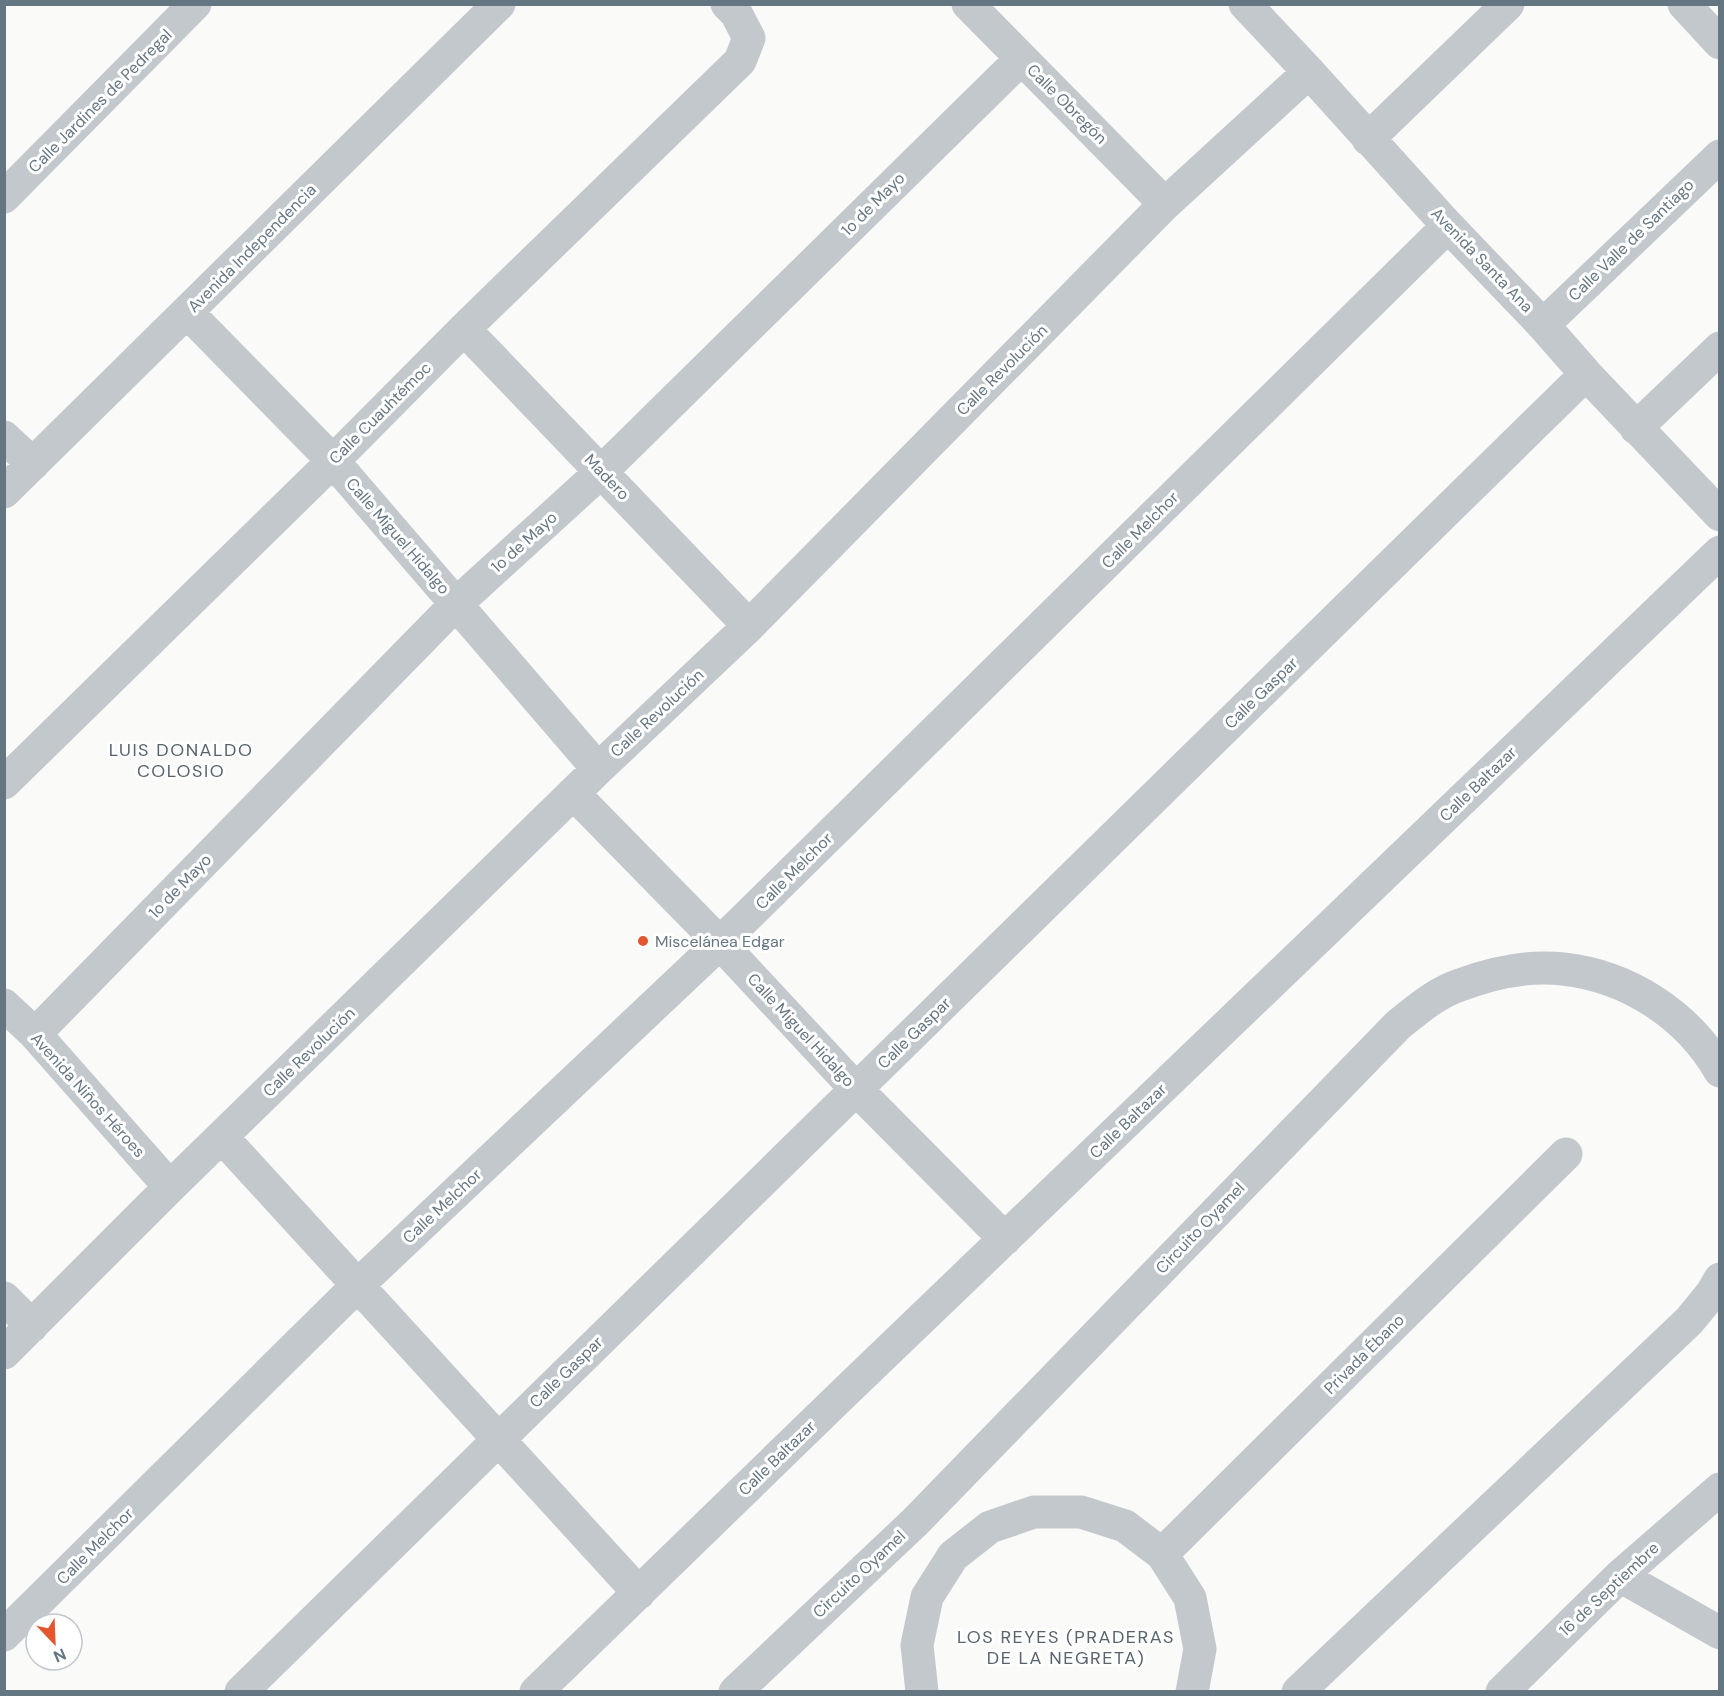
<svg xmlns="http://www.w3.org/2000/svg" width="1724" height="1696" viewBox="0 0 1724 1696" font-family="'DM Sans',sans-serif">
<rect width="100%" height="100%" fill="#fafaf8"/>
<g fill="none" stroke-linecap="round" stroke-linejoin="round">
<path stroke="#c3c8cc" stroke-width="33" d="M968,4L1165,204
M1245,4L1309,72L1448,226L1543,325L1586,374L1720,515
M1684,4L1720,43
M1368,139L1508,4
M4,197L195,4
M187,312L333,461L598,769
M1543,325L1720,156
M464,329L749,626
M1636,428L1720,348
M4,437L33,464
M4,492L499,4
M4,783L333,461L464,329L740,61L749,38L736,13L727,4
M573,793L720,943L856,1089L1005,1239
M4,1005L35,1034L170,1187
M35,1034L456,604L601,472L1021,59
M222,1137L639,1593
M4,1298L32,1326
M4,1353L170,1187L598,769L749,626L1165,204L1309,72
M1162,1554L1566,1154
M1620,1576L1720,1633
M4,1635L358,1285L720,943L1448,226
M241,1692L1586,374
M536,1692L844,1393L1720,552
M735,1692L915,1522L1398,1025C1417,1010 1436,993 1460,985C1492,973 1529,965 1563,969C1628,976 1688,1015 1720,1071
M922,1692L917,1645L927,1597L953,1556L990,1527L1034,1512H1081L1125,1526L1162,1554L1190,1598L1200,1649L1192,1692
M1298,1692L1689,1321L1712,1293L1720,1279
M1502,1692L1620,1576L1720,1489"/>
</g>
<circle fill="#e4572e" stroke="#fff" stroke-width="2" cx="643" cy="941" r="6"/>
<g text-anchor="middle" dominant-baseline="central" stroke-width="6" stroke-linejoin="round" paint-order="stroke">
<g font-size="16" fill="#657683" stroke="#fff">
<text transform="translate(100 101) rotate(-45)">Calle Jardines de Pedregal</text>
<text transform="translate(1067 104) rotate(45)">Calle Obregón</text>
<text transform="translate(873 204) rotate(-45)">1o de Mayo</text>
<text transform="translate(1631 240) rotate(-44)">Calle Valle de Santiago</text>
<text transform="translate(252 248) rotate(-45)">Avenida Independencia</text>
<text transform="translate(1482 260) rotate(46)">Avenida Santa Ana</text>
<text transform="translate(1002 370) rotate(-45)">Calle Revolución</text>
<text transform="translate(380 413) rotate(-45)">Calle Cuauhtémoc</text>
<text transform="translate(607 477) rotate(46)">Madero</text>
<text transform="translate(1140 530) rotate(-45)">Calle Melchor</text>
<text transform="translate(398 536) rotate(49)">Calle Miguel Hidalgo</text>
<text transform="translate(524 542) rotate(-42)">1o de Mayo</text>
<text transform="translate(1261 693) rotate(-44)">Calle Gaspar</text>
<text transform="translate(657 713) rotate(-43)">Calle Revolución</text>
<text transform="translate(1478 784) rotate(-44)">Calle Baltazar</text>
<text transform="translate(794 871) rotate(-45)">Calle Melchor</text>
<text transform="translate(180 886) rotate(-46)">1o de Mayo</text>
<text transform="translate(801 1030) rotate(47)">Calle Miguel Hidalgo</text>
<text transform="translate(914 1033) rotate(-44)">Calle Gaspar</text>
<text transform="translate(309 1052) rotate(-44)">Calle Revolución</text>
<text transform="translate(88 1095) rotate(48)">Avenida Niños Héroes</text>
<text transform="translate(1128 1121) rotate(-44)">Calle Baltazar</text>
<text transform="translate(442 1206) rotate(-43)">Calle Melchor</text>
<text transform="translate(1200 1228) rotate(-46)">Circuito Oyamel</text>
<text transform="translate(1364 1354) rotate(-45)">Privada Ébano</text>
<text transform="translate(566 1372) rotate(-44)">Calle Gaspar</text>
<text transform="translate(777 1458) rotate(-44)">Calle Baltazar</text>
<text transform="translate(95 1546) rotate(-45)">Calle Melchor</text>
<text transform="translate(859 1574) rotate(-43)">Circuito Oyamel</text>
<text transform="translate(1609 1589) rotate(-43)">16 de Septiembre</text>
</g>
<g font-size="16" fill="#657683" stroke="#fff" text-anchor="start">
<text x="655" y="941">Miscelánea Edgar</text>
</g>
<g font-size="18" letter-spacing="1.5" fill="#57646e" stroke="#fff">
<text x="181" y="750">LUIS DONALDO<tspan x="181" dy="21">COLOSIO</tspan></text>
<text x="1066" y="1637">LOS REYES (PRADERAS<tspan x="1066" dy="21">DE LA NEGRETA)</tspan></text>
</g>
</g>
<rect width="1724" height="1696" fill="none" stroke="#657683" stroke-width="12"/>
<g transform="translate(54 1642) rotate(157)"><circle r="28" fill="#ffffff" stroke="#c1c8cd" stroke-width="1.5"/>
<path d="M0-4.5L10 22L0 15L-10 22Z" fill="#e4572e"/>
<text y="-9" font-size="16" font-weight="bold" text-anchor="middle" fill="#657683">N</text>
</g>
</svg>
